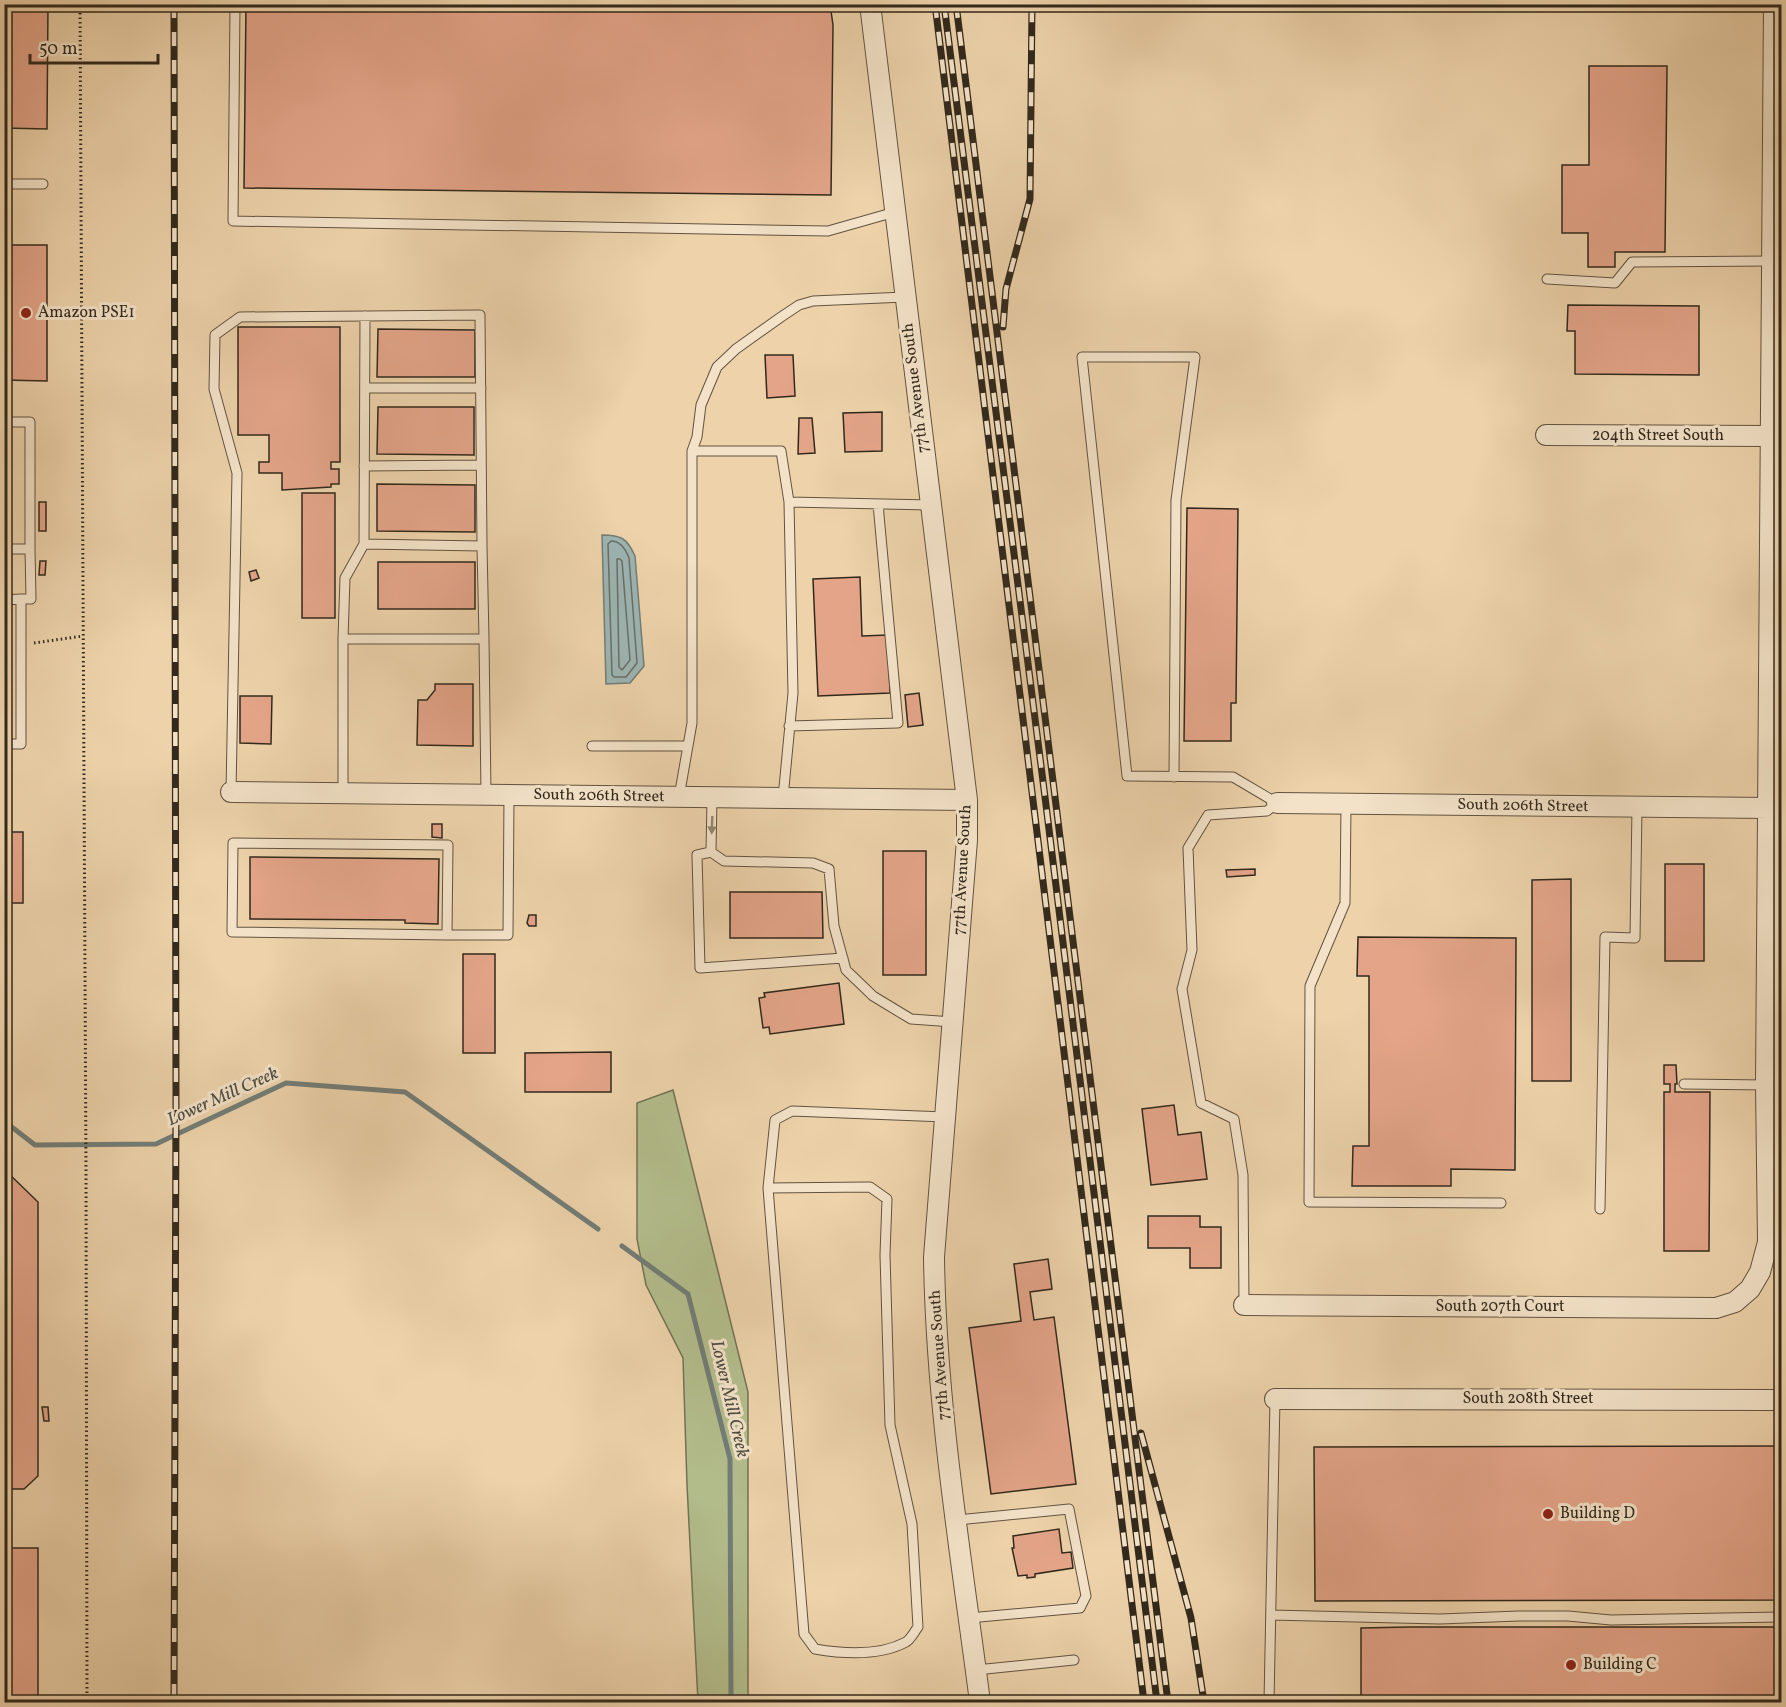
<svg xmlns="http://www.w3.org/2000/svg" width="1786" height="1707" viewBox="0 0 1786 1707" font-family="Vollkorn,serif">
<rect width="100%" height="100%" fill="#edd2aa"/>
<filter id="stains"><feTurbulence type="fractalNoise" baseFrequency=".00333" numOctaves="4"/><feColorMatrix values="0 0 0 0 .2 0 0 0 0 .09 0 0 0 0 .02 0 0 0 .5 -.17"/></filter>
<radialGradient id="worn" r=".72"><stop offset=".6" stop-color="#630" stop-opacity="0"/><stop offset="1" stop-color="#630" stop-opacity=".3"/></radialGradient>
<path fill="#b3bd8c" stroke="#727354" stroke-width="1.5" d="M673,1090L748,1392V1702H698L687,1485L683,1358L646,1285L637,1239V1103Z"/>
<path fill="#9db5b3" stroke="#727d77" stroke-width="1.5" d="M602,535C621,535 627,538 635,556L644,666L630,683L606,684Z"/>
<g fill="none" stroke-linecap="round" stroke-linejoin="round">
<path stroke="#686f68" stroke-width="1.5" d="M611,541C621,541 626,550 629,558L637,663L626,677H614L612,675L608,544Z
M617,559H620L622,561L630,660L622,670L619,667Z"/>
<path stroke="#727d77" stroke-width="5" d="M4,1121L35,1145L156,1144L286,1083L405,1092L598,1229
M622,1246L688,1294L730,1459L731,1702"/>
</g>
<path fill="#e3a488" stroke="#32291c" stroke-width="1.5" d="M4,4H48L47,129L4,128Z
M246,4H830L833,25L831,195L244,188Z
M1589,66H1667L1665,252H1615V267H1588V233H1562V165H1589Z
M4,245H47V381L4,380Z
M1568,305L1699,306V375L1575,374V331H1567Z
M238,327H340V462H331V469H339V484H331V487L282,490V473H259V462H269V435H238Z
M378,329L475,330V377H377Z
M765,355H793L795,396L767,398Z
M378,407H474V455L377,454Z
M882,412V451L845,452L843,413Z
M799,418H812L815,453L798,454Z
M377,484L475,485V532L377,531Z
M302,493H335V618H302Z
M39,502H46V531H39Z
M1187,508L1238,509L1236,703H1231V741H1184Z
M40,561H46L45,575H39Z
M378,562H475V609H378Z
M256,570L259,578L251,581L249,572Z
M860,577L862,636L888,635L890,693L818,696L813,579Z
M435,684H473V746L417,745L418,700H427L435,690Z
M919,693L923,725L908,727L905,695Z
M240,696H272L271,744L240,743Z
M432,824H442V838L432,837Z
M4,832H23V903H4Z
M883,851H926V975H883Z
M250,857L439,859L438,924L405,923V920L250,919Z
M1665,864H1704V961H1665Z
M1255,869V875L1227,877L1226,870Z
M1571,879V1081H1532V880Z
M730,892H822L823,938H730Z
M529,915H536V926H529L527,923Z
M1358,937L1516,938L1515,1170L1451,1169V1186H1352L1353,1146H1369V976H1357Z
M463,954H495V1053H463Z
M839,983L844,1024L770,1034L769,1027L763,1028L759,998L765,997L764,993Z
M611,1052V1092H525V1053Z
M1664,1065H1676L1677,1084H1675V1092H1710L1709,1251H1664V1092H1670V1084H1664Z
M1174,1105L1178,1135L1201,1132L1207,1179L1151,1185L1142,1109Z
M4,1169L38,1202V1476L24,1489H4Z
M1148,1216H1200V1227H1221V1268H1190V1248H1148Z
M1048,1259L1052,1289L1030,1292L1034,1320L1054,1317L1076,1484L991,1494L969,1328L1021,1321L1014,1264Z
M42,1407H48L49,1421H44Z
M1782,1446V1581H1779V1600L1315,1601L1314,1447Z
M1059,1529L1062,1553L1071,1552L1073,1568L1035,1574V1577L1027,1578V1575L1018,1576L1012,1548H1014L1013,1536Z
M4,1548H38V1702H4Z
M1409,1627H1782V1702H1361V1628Z"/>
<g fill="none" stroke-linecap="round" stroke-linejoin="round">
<g stroke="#615340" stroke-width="11">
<path id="lane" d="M235,4L233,221L828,231L895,212
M4,184H43
M1547,279L1615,283L1632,262L1772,261
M365,388H481
M4,422H30V549H4
M692,451L697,437L701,405L717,367L736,349L781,317L799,305L813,301L905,297
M364,466L481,465
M364,544L365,316
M21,599H31L30,549
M4,600L21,599V744H4
M343,639L345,578L364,544L482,546L484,639
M789,726L898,723L878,504
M592,746H688
M1174,777L1176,500L1195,357H1082L1127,776L1233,777L1277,803L1267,811L1208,815L1188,848L1192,950L1182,989L1201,1103L1234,1119L1243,1175L1244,1305
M231,792L237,473L214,389L215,335L240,317L480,315L482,546
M343,793V639H484L486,795
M679,797L692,723V451H781L789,502
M783,798L793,693L789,502L931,505
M1346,804L1345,903L1310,986L1309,1202L1501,1203
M711,852L712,798
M447,935L232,932L233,843L448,845L447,935H508L509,795
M843,958L700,968L697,855L711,852L724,861L813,863L829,869L834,926L846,970L873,996L911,1019L953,1022
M1684,1084L1766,1085
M768,1188L870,1187L887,1199L885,1255L890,1425L912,1524L918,1627C914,1632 911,1639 906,1642C880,1656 844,1654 815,1649L804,1634L768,1188L775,1120L792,1111L945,1117
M1600,1209L1605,937L1635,938L1637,807
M957,1520L1069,1509L1086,1596L1080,1608L969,1618
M1271,1615L1440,1619L1519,1616H1568L1611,1620L1782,1617
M976,1670L1074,1660
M1269,1702L1275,1399"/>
</g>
<g stroke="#615340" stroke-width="22">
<path id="street" d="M870,4L967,800V840L934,1257C936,1406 961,1555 980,1702
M1546,435L1770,436
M231,792L967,800
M1277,803L1769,808
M1244,1305L1716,1308L1735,1302L1750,1289L1760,1272L1768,1242L1766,1085L1774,4
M1275,1399L1782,1400"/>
</g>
<path stroke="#32291c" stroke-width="3" stroke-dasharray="1.5 3" stroke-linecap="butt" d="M80,4L86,1169L87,1702
M34,643L83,636"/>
<use href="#lane" stroke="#f3e2c8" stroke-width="9"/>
<use href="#street" stroke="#f3e2c8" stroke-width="20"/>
<g stroke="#32291c" stroke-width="7">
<path id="rail" d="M174,4L176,1102L174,1702
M935,4L1144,1702
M944,4L1045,797L1157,1702
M956,4L1168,1702
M1003,327L1006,289L1030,199L1032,4
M1141,1433L1191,1618L1204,1702"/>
</g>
<use href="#rail" stroke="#f3e2c8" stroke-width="4.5" stroke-dasharray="14" stroke-linecap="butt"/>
</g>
<defs><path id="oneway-solid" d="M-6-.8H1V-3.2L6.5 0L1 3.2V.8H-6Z" transform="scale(1.5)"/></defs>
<use fill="#928672" href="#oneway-solid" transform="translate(712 825) rotate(92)"/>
<g fill="#8f2418" stroke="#f3e2c8" stroke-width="2">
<circle cx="26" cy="313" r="6"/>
<circle cx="1548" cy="1514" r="6"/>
<circle cx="1571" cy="1665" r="6"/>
</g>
<g text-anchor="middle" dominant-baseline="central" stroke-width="6" stroke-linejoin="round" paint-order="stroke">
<g font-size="16" fill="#32291c" stroke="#f3e2c8" text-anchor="start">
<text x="38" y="313">Amazon PSE1</text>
<text x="1560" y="1514">Building D</text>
<text x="1583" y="1665">Building C</text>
</g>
<g font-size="16" fill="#32291c" stroke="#f3e2c8">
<text transform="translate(916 388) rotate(-97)">77th Avenue South</text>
<text x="1658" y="436">204th Street South</text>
<text transform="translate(599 796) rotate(1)">South 206th Street</text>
<text transform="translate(1523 806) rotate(1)">South 206th Street</text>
<text transform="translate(963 870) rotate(-87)">77th Avenue South</text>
<text x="1500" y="1307">South 207th Court</text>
<text transform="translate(940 1355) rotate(-94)">77th Avenue South</text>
<text x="1528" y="1399">South 208th Street</text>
</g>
<g font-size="18" font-style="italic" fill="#4d4c42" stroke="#f3e2c8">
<text transform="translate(223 1097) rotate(-24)">Lower Mill Creek</text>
<text transform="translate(729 1399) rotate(77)">Lower Mill Creek</text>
</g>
</g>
<rect width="1786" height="1707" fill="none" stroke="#edd2aa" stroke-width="24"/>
<rect x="6" y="6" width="1774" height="1695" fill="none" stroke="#32291c" stroke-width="3"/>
<rect x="12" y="12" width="1762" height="1683" fill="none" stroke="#32291c" stroke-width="1.5"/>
<path d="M30 54v9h128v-9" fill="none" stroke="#32291c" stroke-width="3"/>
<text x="39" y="54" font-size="18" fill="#32291c" stroke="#f3e2c8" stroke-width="4.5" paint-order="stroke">50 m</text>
<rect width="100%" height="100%" filter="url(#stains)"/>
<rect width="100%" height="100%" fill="url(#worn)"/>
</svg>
